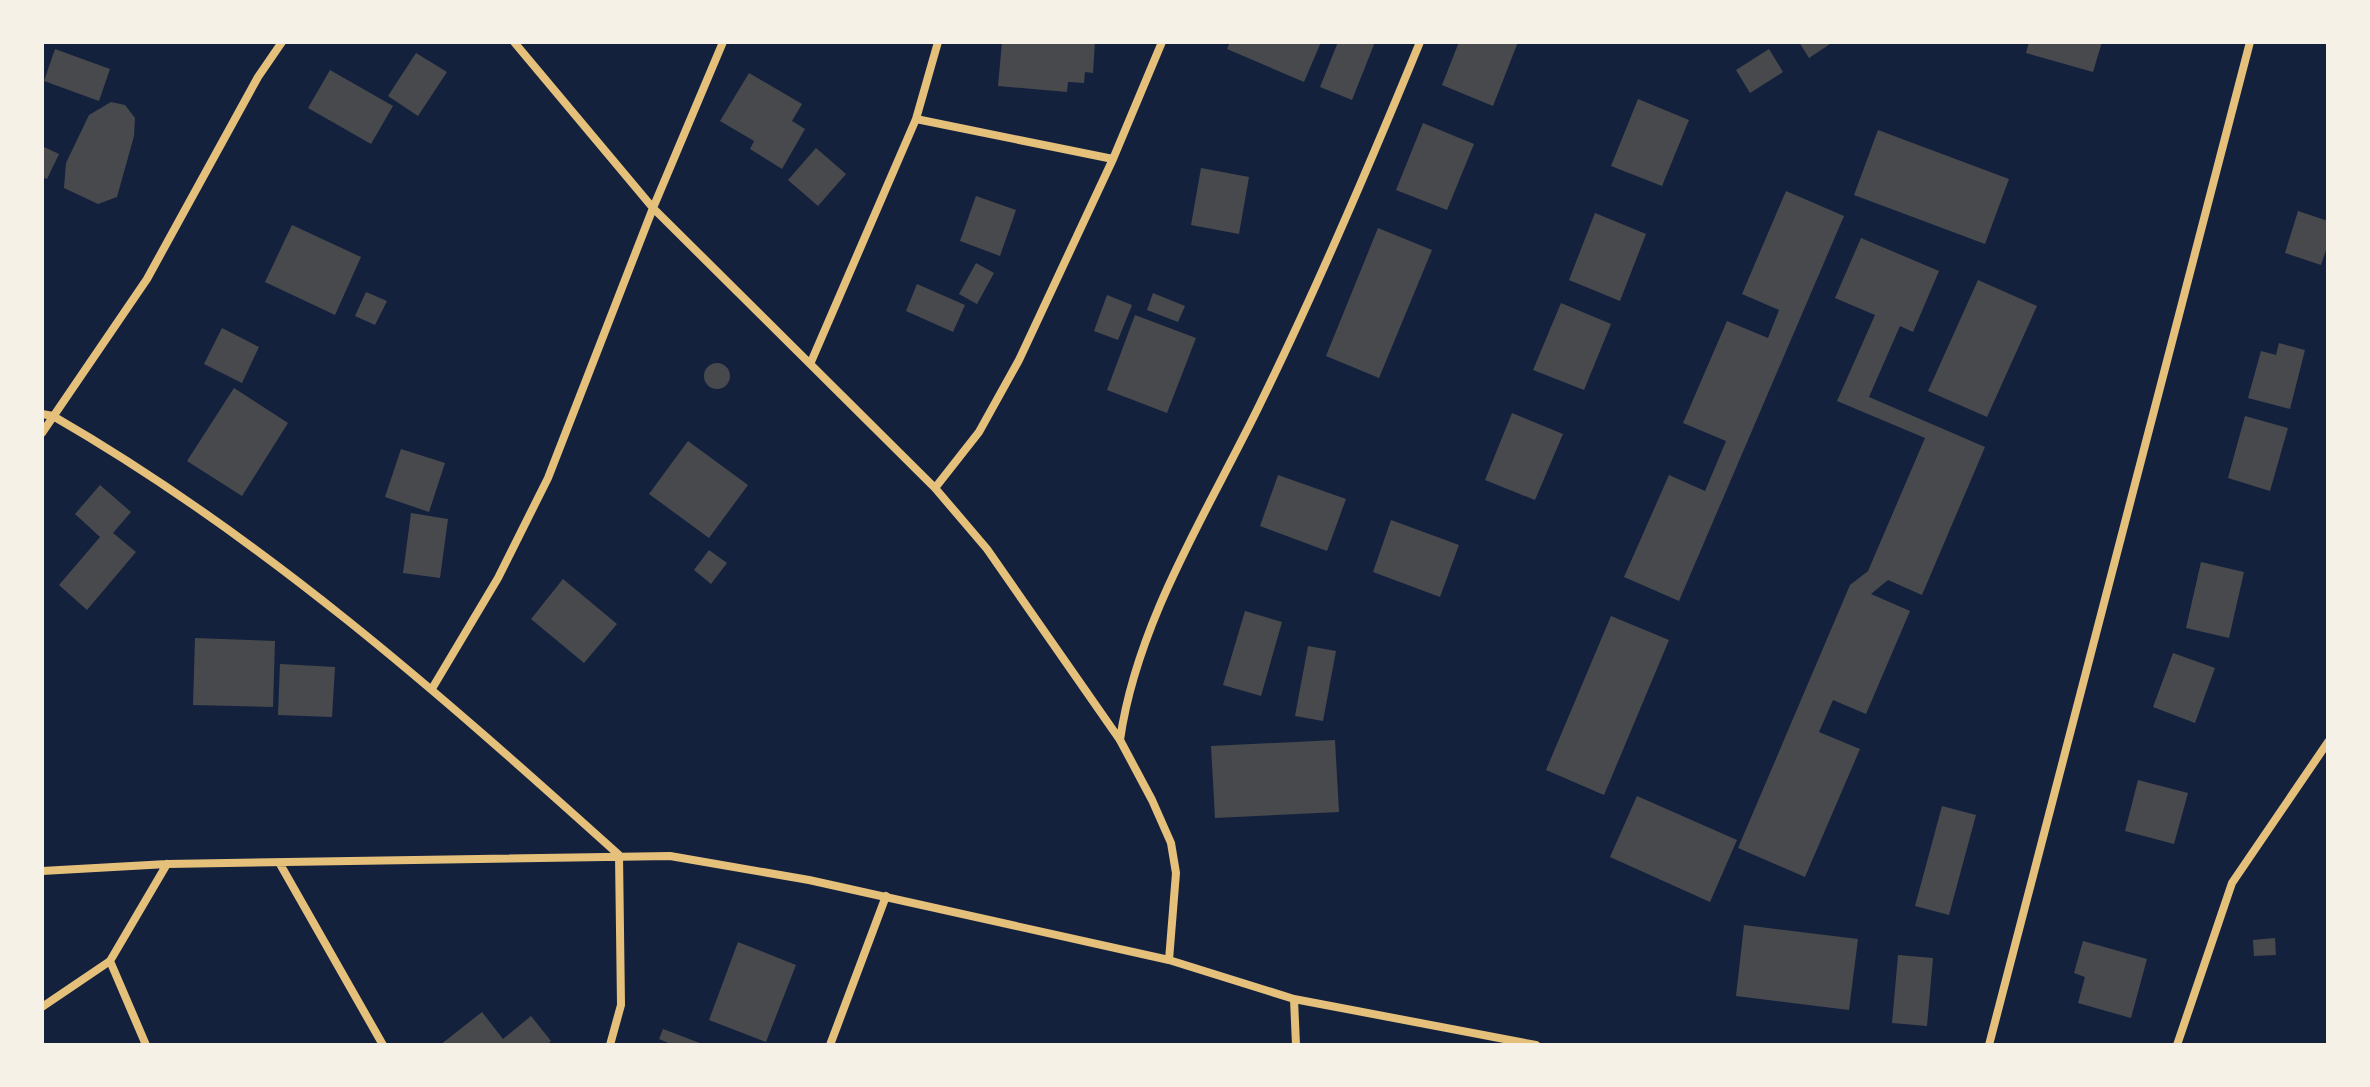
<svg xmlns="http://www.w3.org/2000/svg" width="2370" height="1087" viewBox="0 0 2370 1087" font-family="Georgia,serif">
<rect width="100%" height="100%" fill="#14213d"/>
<path fill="#48494c" d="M1002,42H1095L1093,73L1085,72L1084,83L1068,82L1067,92L998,86Z
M1230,42H1321L1304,82L1227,49Z
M1338,42H1375L1352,100L1320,87Z
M1459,42H1518L1493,106L1442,85Z
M1799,42H1833L1809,58Z
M2029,42H2102L2093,72L2026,53Z
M55,49L110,69L99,101L44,81Z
M1769,49L1783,72L1750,93L1736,70Z
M416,53L447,72L418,116L388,96Z
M330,70L393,106L371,144L308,108Z
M749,73L802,104L792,121L805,129L782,169L750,149L754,141L720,121Z
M1638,99L1689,120L1662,186L1611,166Z
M111,102L125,105L135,118L134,136L117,197L98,204L64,188L66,163L89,115Z
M1423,123L1474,144L1447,210L1396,190Z
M1878,130L2009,179L1985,244L1854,195Z
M42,146L59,154L47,179L42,177Z
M816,148L846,174L818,206L788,180Z
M1201,168L1249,177L1239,234L1191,225Z
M1786,191L1844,216L1679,601L1624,577L1669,475L1705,491L1726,441L1683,423L1727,321L1768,338L1779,310L1742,294Z
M976,196L1016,210L1000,256L960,241Z
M2298,211L2328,221V244L2321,265L2285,253Z
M1595,213L1646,234L1620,301L1569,280Z
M292,225L361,257L335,315L265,282Z
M1378,228L1432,250L1379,378L1326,356Z
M1861,238L1939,271L1913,332L1900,326L1869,397L1985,447L1922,595L1888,580L1871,594L1910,611L1866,714L1833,700L1819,732L1860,749L1805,877L1738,848L1850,585L1868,571L1925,438L1837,401L1875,315L1835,298Z
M976,263L994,273L977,304L959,294Z
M1978,280L2037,306L1987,417L1928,391Z
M917,284L965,305L953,332L906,311Z
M366,292L387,301L375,325L355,316Z
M1153,293L1185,306L1178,322L1147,310Z
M1107,295L1132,305L1118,340L1094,331Z
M1561,303L1611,324L1584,390L1533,370Z
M1135,315L1196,338L1167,413L1107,390Z
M222,328L259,347L242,383L204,364Z
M2279,343L2305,350L2290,409L2248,398L2261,351L2276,355Z
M704 376a13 13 0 1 1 26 0a13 13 0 1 1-26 0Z
M234,388L288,423L242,496L187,461Z
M1512,413L1563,434L1535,500L1485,480Z
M2245,416L2288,428L2270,491L2228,478Z
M688,441L748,485L709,538L649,494Z
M401,449L445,463L429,512L385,497Z
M1278,475L1346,499L1327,551L1260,526Z
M100,485L131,512L113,533L136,552L87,610L59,585L100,537L75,514Z
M411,513L448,519L440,578L403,573Z
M1391,520L1459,545L1440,597L1373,572Z
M709,550L727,563L711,584L694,570Z
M2201,562L2244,572L2229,638L2186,628Z
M563,579L617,624L584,663L531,619Z
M1245,611L1282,622L1261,696L1223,685Z
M1611,616L1669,640L1604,795L1546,770Z
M195,638L275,641L273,707L193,705Z
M1308,646L1336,651L1323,721L1295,716Z
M2173,653L2215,668L2195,723L2153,707Z
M280,664L335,667L332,717L278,715Z
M1335,740L1339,812L1215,818L1211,746Z
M2138,780L2188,793L2174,844L2125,831Z
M1637,796L1737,840L1710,902L1610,857Z
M1942,806L1976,815L1949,915L1915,906Z
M1744,925L1858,939L1849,1010L1736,996Z
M2275,938L2276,955L2254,956L2253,940Z
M2083,941L2147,959L2131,1018L2078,1003L2085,977L2074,973Z
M738,942L796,965L766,1042L709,1020Z
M1898,955L1933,958L1927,1026L1892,1023Z
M482,1012L503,1039L531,1016L551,1041L547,1045H440Z
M663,1029L705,1045H673L659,1039Z"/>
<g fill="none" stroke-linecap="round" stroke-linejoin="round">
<path stroke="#e5c07b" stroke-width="8" d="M514,42L653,208L935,488L987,549L1120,740L1152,800L1171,843L1176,873L1169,960
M916,119L1113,159
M811,362L916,119L938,42
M42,414L53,416C263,537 440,694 619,855L621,1005L610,1045
M42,433L147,279L258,77L282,42
M935,488L979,432L1019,360L1113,159L1162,42
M433,687L498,578L548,478L653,208L723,42
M1120,740C1137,621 1208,511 1260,404C1318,286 1370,164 1420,42
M280,864L383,1045
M42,871L167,864L670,856L809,880L1169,960L1294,999L1536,1045
M110,961L146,1045
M1294,999L1296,1045
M42,1007L110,961L167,864
M830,1045L886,896
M1989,1045L2250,42
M2177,1045L2232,883L2328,742"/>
</g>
<rect width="2370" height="1087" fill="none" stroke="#f6f1e7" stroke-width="88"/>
</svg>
